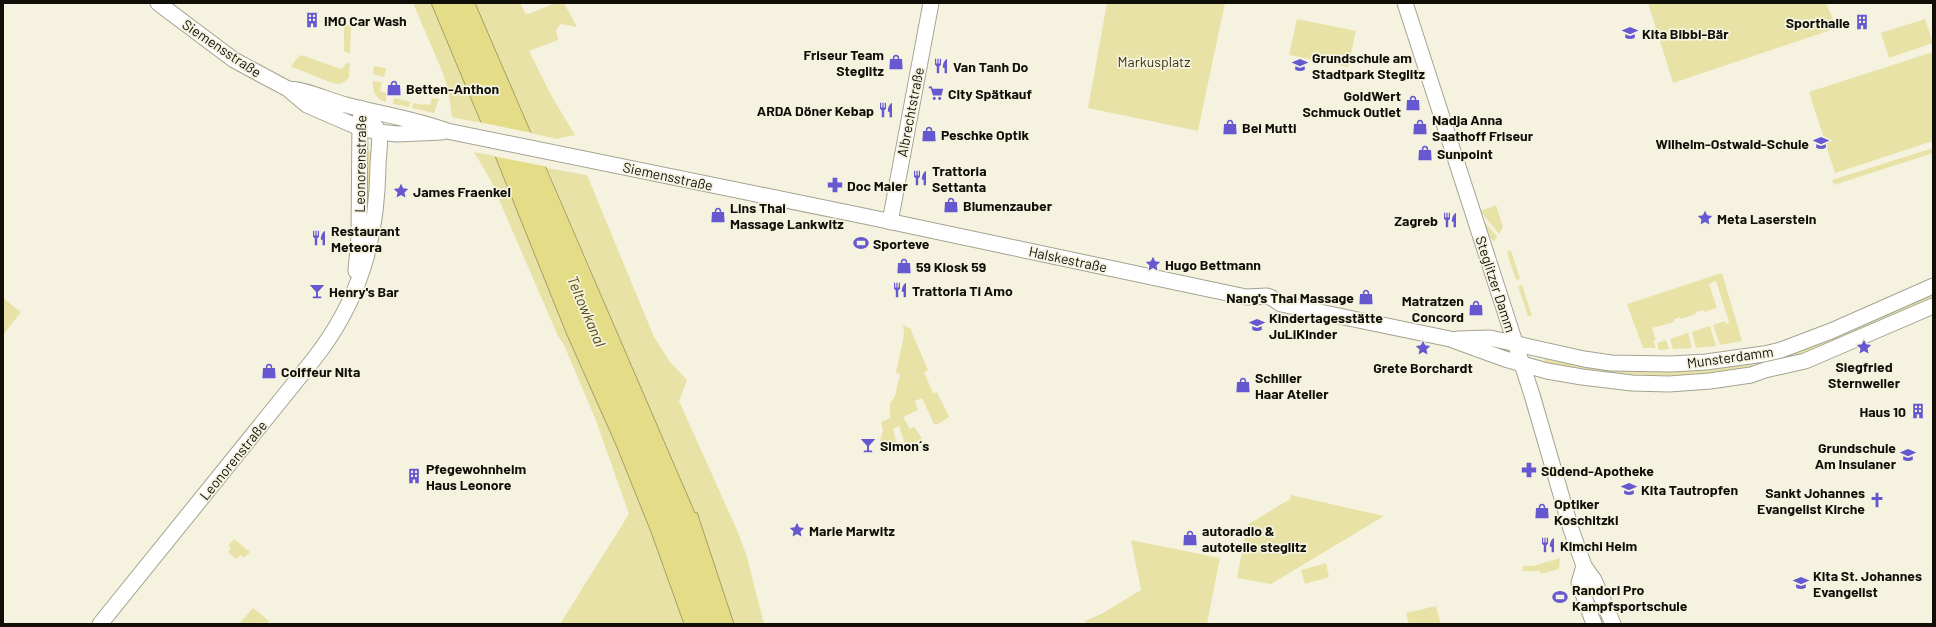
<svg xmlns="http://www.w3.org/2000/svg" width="1936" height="627" viewBox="0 0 1936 627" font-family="Barlow,sans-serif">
<rect width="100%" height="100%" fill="#f5f3e0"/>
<path fill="#e8e2a7" d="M413,3H431L481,123L452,117L448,89L442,71Z
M475,3H520L525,13L528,14L556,3H564L577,27L561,24L556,30L558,40L529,51L551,95L575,135L557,139L530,133Z
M1107,3H1225L1198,131L1088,108Z
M1648,3H1826L1837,28L1673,83Z
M1297,19L1356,31L1348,67L1289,55Z
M1925,19L1933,43L1889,58L1881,33Z
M344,24L351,26L350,54L344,51Z
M1933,52V141L1835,173L1809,92Z
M301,55L341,69L347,63L350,62L349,77C346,81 343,83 339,84C331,84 303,70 291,67L296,59Z
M374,66L386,68L384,77L373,74Z
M373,81L382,82L380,91L386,93V102C374,98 373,92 373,81Z
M394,98L411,102L409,107L393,104Z
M432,98L439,99L434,113L412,108L413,103L423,105L422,103L430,105Z
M1933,148V153L1834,185L1832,180Z
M364,150L371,151L369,220L362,231Z
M474,152L495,156L567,335L616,445L651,532L684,624H560L629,514L595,418L564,345L558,336L490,179Z
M547,168L587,175L654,337L670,362L687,380L679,401L737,530L747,557L764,624H734L697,512L695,513Z
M1496,205L1503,227L1499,234L1480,211Z
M1484,222L1497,236L1494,242L1488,235Z
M1511,250L1520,279L1516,280L1507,252Z
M1722,273L1742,341L1720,345L1713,325L1725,321L1726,324L1729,322L1716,281L1709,284L1717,308L1704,312L1703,310L1696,312V314L1681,319L1680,317L1674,319V322L1652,328L1656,340L1653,341L1656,348H1643L1627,304Z
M1522,285L1532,316H1528L1518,286Z
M1933,293V298L1835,341L1796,355L1794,354V352Z
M3,298L21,312L3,335Z
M903,325L911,329L912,333L928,370L924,372L933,393L937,392L949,417L938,424H934L922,398L915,401L918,410L903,417L910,429L914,427L922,438L908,447L904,441L899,426L893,429L897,444H889L880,441L883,431L881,422L890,418V403L895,396L900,374L896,373L904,334Z
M1710,326L1716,346L1696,348L1692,332Z
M1688,333L1692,348L1673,349L1670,339Z
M1666,340L1669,349L1659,350L1657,343Z
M1544,359L1611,371L1693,370L1751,362L1753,366C1749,370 1737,370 1730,371C1668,381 1607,373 1545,363Z
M1291,495L1384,516L1271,584L1237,578L1247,525L1290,499Z
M234,539L250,552L244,558L240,555L236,559L228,552L231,548L228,546Z
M1131,540L1220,558L1207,624H1086L1085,621L1103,613L1141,590Z
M1560,558L1559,569L1541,574L1540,571H1522L1523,566H1533Z
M1326,563L1329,577L1305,584L1301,570Z
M1436,606L1441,624H1409L1406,613Z
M253,608L269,621L267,624H239Z"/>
<path fill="#e4dc87" stroke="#a49e61" d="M431,3H475L695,513L697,512L734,624H684L651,532L616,445L567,335L495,156Z"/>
<path fill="#f5f3e0" d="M479,122L532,133L548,167L493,156Z"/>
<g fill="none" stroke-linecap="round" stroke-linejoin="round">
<g stroke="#a4a391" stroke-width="17">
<path id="secondary" d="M158,3L234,60L288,89L307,105L360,128L379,132L397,134L442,132
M1405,3L1532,395L1571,529L1584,566L1594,580L1613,624
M288,89C309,90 326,100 346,105C380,114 415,119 447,131L864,216L1246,297L1267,296L1272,298L1281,304L1450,339L1505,359L1547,371L1582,377L1632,383L1669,384L1710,381L1751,375L1765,370L1805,361L1933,306
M890,222L931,3
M356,271L359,236L360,118
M1457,339L1490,338L1584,359L1611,363L1671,364L1706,362L1764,354L1781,350L1831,331L1933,286
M1584,566L1579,583L1594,624
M100,624L314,359C360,300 377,240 378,166C378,156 381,142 379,132C377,127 365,114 360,108"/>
</g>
<use href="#secondary" stroke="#fff" stroke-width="15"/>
</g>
<defs>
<g id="building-bare" transform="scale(1.2)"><path d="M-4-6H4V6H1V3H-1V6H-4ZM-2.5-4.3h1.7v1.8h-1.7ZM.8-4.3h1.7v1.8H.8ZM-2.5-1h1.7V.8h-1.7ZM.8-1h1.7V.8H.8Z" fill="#6558d1" stroke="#f5f3e0" stroke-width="2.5" paint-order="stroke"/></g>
<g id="school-bare" transform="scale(1.2)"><path d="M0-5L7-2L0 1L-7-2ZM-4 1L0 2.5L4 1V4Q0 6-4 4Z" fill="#6558d1" stroke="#f5f3e0" stroke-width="2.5" paint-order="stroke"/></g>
<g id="shop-bare" transform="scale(1.2)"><path d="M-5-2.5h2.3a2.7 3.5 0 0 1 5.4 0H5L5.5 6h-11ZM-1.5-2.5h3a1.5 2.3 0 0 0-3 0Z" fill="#6558d1" stroke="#f5f3e0" stroke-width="2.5" paint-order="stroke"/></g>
<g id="restaurant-bare" transform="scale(1.2)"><path d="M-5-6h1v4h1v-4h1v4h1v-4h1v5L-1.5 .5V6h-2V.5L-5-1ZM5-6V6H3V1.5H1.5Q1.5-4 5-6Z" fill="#6558d1" stroke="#f5f3e0" stroke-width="2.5" paint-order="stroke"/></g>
<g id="supermarket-bare" transform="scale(1.2)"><path d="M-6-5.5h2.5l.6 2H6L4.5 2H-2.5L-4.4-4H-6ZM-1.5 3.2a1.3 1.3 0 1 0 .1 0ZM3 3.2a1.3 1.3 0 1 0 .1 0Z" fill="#6558d1" stroke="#f5f3e0" stroke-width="2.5" paint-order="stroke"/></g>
<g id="pharmacy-bare" transform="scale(1.2)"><path d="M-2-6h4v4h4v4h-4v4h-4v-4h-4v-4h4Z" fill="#6558d1" stroke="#f5f3e0" stroke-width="2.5" paint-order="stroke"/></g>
<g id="sight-bare" transform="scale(1.2)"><path d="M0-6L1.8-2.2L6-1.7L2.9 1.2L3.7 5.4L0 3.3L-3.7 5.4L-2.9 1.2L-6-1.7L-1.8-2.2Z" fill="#6558d1" stroke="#f5f3e0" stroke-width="2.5" paint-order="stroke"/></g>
<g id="stadium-bare" transform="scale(1.2)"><path d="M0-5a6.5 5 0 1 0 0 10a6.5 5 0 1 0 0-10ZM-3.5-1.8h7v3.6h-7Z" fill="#6558d1" stroke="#f5f3e0" stroke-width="2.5" paint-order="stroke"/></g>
<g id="bar-bare" transform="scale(1.2)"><path d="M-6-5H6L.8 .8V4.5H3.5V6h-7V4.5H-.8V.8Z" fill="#6558d1" stroke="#f5f3e0" stroke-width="2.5" paint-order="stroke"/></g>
<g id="church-bare" transform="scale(1.2)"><path d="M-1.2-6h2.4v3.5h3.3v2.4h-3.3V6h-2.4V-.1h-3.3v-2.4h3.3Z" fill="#6558d1" stroke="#f5f3e0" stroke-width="2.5" paint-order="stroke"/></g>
</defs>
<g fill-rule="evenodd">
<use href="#building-bare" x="312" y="20"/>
<use href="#building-bare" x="1862" y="22"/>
<use href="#school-bare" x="1630" y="33"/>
<use href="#shop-bare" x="896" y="62"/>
<use href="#school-bare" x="1300" y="65"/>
<use href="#restaurant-bare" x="941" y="66"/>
<use href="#shop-bare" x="394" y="88"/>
<use href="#supermarket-bare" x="936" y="93"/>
<use href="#shop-bare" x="1413" y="103"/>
<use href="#restaurant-bare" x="886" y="110"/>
<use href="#shop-bare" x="1230" y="127"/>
<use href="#shop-bare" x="1420" y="127"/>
<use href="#shop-bare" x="929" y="134"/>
<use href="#school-bare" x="1821" y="143"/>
<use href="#shop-bare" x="1425" y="153"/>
<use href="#restaurant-bare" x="920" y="178"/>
<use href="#pharmacy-bare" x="835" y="185"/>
<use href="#sight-bare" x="401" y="191"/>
<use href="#shop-bare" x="951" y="205"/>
<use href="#shop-bare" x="718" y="215"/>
<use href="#sight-bare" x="1705" y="218"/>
<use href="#restaurant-bare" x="1450" y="220"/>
<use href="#restaurant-bare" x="319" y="238"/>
<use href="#stadium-bare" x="861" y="243"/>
<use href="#sight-bare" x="1153" y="264"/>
<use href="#shop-bare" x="904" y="266"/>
<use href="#restaurant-bare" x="900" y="290"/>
<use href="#bar-bare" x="317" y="291"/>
<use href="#shop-bare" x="1366" y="297"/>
<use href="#shop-bare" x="1476" y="308"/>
<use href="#school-bare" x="1257" y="325"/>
<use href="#sight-bare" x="1864" y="347"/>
<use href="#sight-bare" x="1423" y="348"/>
<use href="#shop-bare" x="269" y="371"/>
<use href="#shop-bare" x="1243" y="385"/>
<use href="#building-bare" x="1918" y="411"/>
<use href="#bar-bare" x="868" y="445"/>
<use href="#school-bare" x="1908" y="455"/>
<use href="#pharmacy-bare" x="1529" y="470"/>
<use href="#building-bare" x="414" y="476"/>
<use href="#school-bare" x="1629" y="489"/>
<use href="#church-bare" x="1877" y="500"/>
<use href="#shop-bare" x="1542" y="511"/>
<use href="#sight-bare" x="797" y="530"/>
<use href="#shop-bare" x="1190" y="538"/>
<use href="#restaurant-bare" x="1548" y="545"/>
<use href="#school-bare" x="1801" y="583"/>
<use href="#stadium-bare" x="1560" y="597"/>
</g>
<g text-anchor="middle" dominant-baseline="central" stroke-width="3.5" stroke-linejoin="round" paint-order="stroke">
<g font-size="14" font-weight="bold" fill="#0f0f08" stroke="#f5f3e0" text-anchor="start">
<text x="324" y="20">IMO Car Wash</text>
<text x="1850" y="22" text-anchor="end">Sporthalle</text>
<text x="1642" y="33">Kita Bibbi-Bär</text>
<text x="884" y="54" text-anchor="end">Friseur Team<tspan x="884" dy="16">Steglitz</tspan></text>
<text x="1312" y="57">Grundschule am<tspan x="1312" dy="16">Stadtpark Steglitz</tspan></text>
<text x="953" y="66">Van Tanh Do</text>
<text x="406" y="88">Betten-Anthon</text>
<text x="948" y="93">City Spätkauf</text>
<text x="1401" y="95" text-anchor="end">GoldWert<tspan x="1401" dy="16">Schmuck Outlet</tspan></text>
<text x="874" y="110" text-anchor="end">ARDA Döner Kebap</text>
<text x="1432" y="119">Nadja Anna<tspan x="1432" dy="16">Saathoff Friseur</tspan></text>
<text x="1242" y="127">Bei Mutti</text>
<text x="941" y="134">Peschke Optik</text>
<text x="1809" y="143" text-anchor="end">Wilhelm-Ostwald-Schule</text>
<text x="1437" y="153">Sunpoint</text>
<text x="932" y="170">Trattoria<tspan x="932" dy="16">Settanta</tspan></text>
<text x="847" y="185">Doc Maier</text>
<text x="413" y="191">James Fraenkel</text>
<text x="963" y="205">Blumenzauber</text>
<text x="730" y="207">Lins Thai<tspan x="730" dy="16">Massage Lankwitz</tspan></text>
<text x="1717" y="218">Meta Laserstein</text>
<text x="1438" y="220" text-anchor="end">Zagreb</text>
<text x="331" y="230">Restaurant<tspan x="331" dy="16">Meteora</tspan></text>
<text x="873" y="243">Sporteve</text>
<text x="1165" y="264">Hugo Bettmann</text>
<text x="916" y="266">59 Kiosk 59</text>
<text x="912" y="290">Trattoria Ti Amo</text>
<text x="329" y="291">Henry's Bar</text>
<text x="1354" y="297" text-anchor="end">Nang's Thai Massage</text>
<text x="1464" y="300" text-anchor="end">Matratzen<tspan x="1464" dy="16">Concord</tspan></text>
<text x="1269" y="317">Kindertagesstätte<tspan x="1269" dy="16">JuLiKinder</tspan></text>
<text x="1864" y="366" text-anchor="middle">Siegfried<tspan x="1864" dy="16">Sternweiler</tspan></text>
<text x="1423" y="367" text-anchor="middle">Grete Borchardt</text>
<text x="281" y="371">Coiffeur Nita</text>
<text x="1255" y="377">Schiller<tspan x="1255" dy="16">Haar Atelier</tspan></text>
<text x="1906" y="411" text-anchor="end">Haus 10</text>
<text x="880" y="445">Simon´s</text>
<text x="1896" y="447" text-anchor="end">Grundschule<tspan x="1896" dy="16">Am Insulaner</tspan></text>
<text x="426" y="468">Pfegewohnheim<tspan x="426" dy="16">Haus Leonore</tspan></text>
<text x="1541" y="470">Südend-Apotheke</text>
<text x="1641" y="489">Kita Tautropfen</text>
<text x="1865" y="492" text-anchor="end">Sankt Johannes<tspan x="1865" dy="16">Evangelist Kirche</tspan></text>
<text x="1554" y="503">Optiker<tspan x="1554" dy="16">Koschitzki</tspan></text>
<text x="809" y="530">Marie Marwitz</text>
<text x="1202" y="530">autoradio &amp;<tspan x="1202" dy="16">autoteile steglitz</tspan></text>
<text x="1560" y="545">Kimchi Heim</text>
<text x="1813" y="575">Kita St. Johannes<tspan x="1813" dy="16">Evangelist</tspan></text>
<text x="1572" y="589">Randori Pro<tspan x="1572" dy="16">Kampfsportschule</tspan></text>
</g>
<g font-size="14" fill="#0f0f08" stroke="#f5f3e0">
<text transform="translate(222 48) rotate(34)">Siemensstraße</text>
<text transform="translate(910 112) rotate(-79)">Albrechtstraße</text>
<text transform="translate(360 164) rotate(-89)">Leonorenstraße</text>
<text transform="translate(668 176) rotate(12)">Siemensstraße</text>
<text transform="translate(1068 259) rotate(12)">Halskestraße</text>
<text transform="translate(1496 284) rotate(72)">Steglitzer Damm</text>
<text transform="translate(1730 357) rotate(-8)">Munsterdamm</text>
<text transform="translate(233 460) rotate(-51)">Leonorenstraße</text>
</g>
<g font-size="14" fill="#36320c" stroke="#f5f3e0">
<text x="1154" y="61">Markusplatz</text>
</g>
<g font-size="15" font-style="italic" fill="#524c08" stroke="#f5f3e0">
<text transform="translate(587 311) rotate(67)">Teltowkanal</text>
</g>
</g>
<rect width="1936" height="627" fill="none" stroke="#0f0f08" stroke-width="8"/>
</svg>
